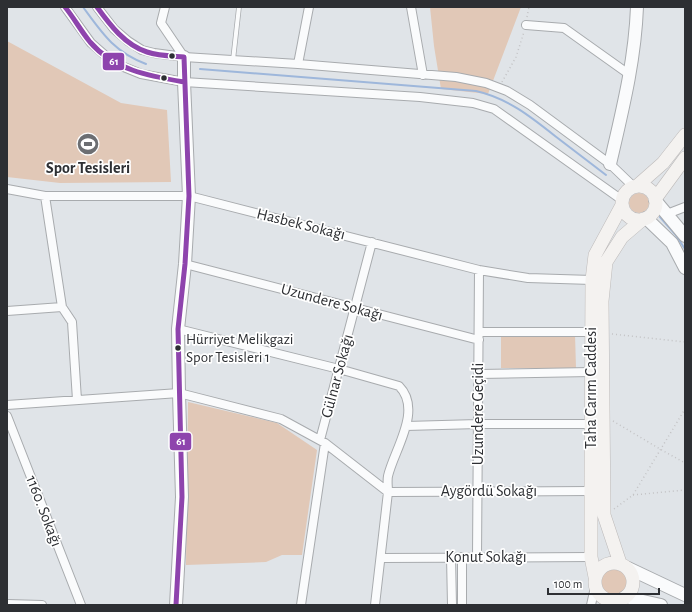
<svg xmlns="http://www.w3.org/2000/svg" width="692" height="612" viewBox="0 0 692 612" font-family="'Alegreya Sans',sans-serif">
<rect width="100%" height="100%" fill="#e0e4e8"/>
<path fill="#e1c8b7" d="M430,7H521L488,94L441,89L434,46Z
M7,41L121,103L167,110L171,182L60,183L7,177Z
M629 203a10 10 0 1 1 20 0a10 10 0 1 1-20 0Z
M575,334L576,368H501V335Z
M188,402L277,423L317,450L302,555H282L266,562L186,565Z
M600 582a14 14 0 1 1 28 0a14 14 0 1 1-28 0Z"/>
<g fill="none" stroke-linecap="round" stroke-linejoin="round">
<path stroke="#9eb7db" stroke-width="2" d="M83,7C102,33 114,52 146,64
M200,69L476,91C507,98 530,116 555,136C572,149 589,162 606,175
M660,217L675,234L685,249"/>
<g stroke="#a8abae" stroke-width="5.5">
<path id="lane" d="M233,60L239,7"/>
</g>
<g stroke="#a8abae" stroke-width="10">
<path id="street" d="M65,7L91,43L114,63L141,74L184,82L420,97L473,103L494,109L622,200
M97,7L114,29L128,41L142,50L154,53L184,57L298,64L456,77L486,83L507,91L530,105L610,164L634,187
M165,7L161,23L184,57
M411,7L423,75
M526,25L564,28L630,75
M298,64L309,7
M7,189L45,196H189L479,270L528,278L592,280
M45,196L62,307L72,322L77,400
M667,214L685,207
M185,264L479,340
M7,311L62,307
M178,329L339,369L399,386C423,410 394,450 388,476C387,481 388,487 388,492L375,605
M479,332H591
M479,374L591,372
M7,405L179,393L281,419L325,443L388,492
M7,416L81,605
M406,426L478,424H591
M320,440L372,242
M388,492L591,491
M451,557L452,605
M462,557V605
M477,557L479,270
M381,558L591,557
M7,604L42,605
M301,605L325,443
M591,605L595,587
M617,605L621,600"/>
</g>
<g stroke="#a8abae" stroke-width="14">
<path id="secondary" d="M610,164C622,112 635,61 637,7
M655,200L685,236
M646,218L672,243L685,268
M628,568L685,595
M625,597L661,605
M176,605L182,497L179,393L178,329L185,264L189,196L184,82V57"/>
</g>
<g stroke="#bdbab9" stroke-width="14">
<path id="primary" d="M637,186L663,163L685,135
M622 203a17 17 0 1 1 34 0a17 17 0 1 1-34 0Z
M655,199L685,158
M595 582a19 19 0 1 1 38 0a19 19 0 1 1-38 0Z
M620,563L604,515L602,301L606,262L622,237L643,219
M595,577L591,557V491L592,280L595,255L622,205"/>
</g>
<path stroke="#c3c3c5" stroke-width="1.5" stroke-dasharray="1 3" stroke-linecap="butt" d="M527,17L529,7
M502,82L516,57L524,32
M612,334L685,342
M613,421L660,449L685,463
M633,495L685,490
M614,509L633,495L685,409"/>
<use href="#lane" stroke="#fafbfc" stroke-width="4"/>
<use href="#street" stroke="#fafbfc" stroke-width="8"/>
<use href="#secondary" stroke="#fafbfc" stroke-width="12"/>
<use href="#primary" stroke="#f4f2f0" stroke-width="13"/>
<g stroke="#fff" stroke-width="8">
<path id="bus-1" d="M65,7C74,18 81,31 90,42C114,70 149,76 184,82
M97,7C110,25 125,45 147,52C159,56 172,56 184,57L189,196L185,264L178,329L182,497L176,605"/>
</g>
<use href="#bus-1" stroke="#8e44ad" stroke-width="5"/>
</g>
<defs>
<g id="stadium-disc" transform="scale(1.15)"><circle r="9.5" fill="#6c6e72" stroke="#fff"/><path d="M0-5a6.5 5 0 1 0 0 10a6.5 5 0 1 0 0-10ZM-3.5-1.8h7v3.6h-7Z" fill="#fff"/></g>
</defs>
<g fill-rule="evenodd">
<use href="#stadium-disc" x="88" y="144"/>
</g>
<g fill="#2d2f33" stroke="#fff" stroke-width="1.5">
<circle cx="172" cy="56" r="3.5"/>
<circle cx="164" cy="78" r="3.5"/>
<circle cx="178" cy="348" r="3.5"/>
</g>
<g text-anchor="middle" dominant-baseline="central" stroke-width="3.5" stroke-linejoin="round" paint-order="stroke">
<g font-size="15" fill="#2d2f33" stroke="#fff" text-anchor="start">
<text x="186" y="339">Hürriyet Melikgazi<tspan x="186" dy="18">Spor Tesisleri 1</tspan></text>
</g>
<g font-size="16" font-weight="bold" fill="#2d2f33" stroke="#fff">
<text x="88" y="168">Spor Tesisleri</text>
</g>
<g font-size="16" fill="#2d2f33" stroke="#fff">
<text transform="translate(301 224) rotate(14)">Hasbek Sokağı</text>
<text transform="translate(332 302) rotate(15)">Uzundere Sokağı</text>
<text transform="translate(337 376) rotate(-75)">Gülnar Sokağı</text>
<text transform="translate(591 388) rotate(-90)">Taha Carım Caddesi</text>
<text transform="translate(478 414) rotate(-90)">Uzundere Geçidi</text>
<text x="489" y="491">Aygördü Sokağı</text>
<text transform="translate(44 511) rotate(69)">1160. Sokağı</text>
<text x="486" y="557">Konut Sokağı</text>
</g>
</g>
<g stroke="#fff" stroke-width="1.5">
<rect x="102" y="52" width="23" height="19" rx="4" fill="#8e44ad"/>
<rect x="169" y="432" width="23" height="19" rx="4" fill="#8e44ad"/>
</g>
<g font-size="11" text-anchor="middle" font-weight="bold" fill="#fff">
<text x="114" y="65">61</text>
<text x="181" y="445">61</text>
</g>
<rect width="692" height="612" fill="none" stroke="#2d2f33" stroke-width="16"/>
<path d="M548 588v6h111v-6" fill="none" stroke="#2d2f33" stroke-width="2"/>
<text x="554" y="588" font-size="12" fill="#2d2f33" stroke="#ffffff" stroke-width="3" paint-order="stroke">100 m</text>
</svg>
